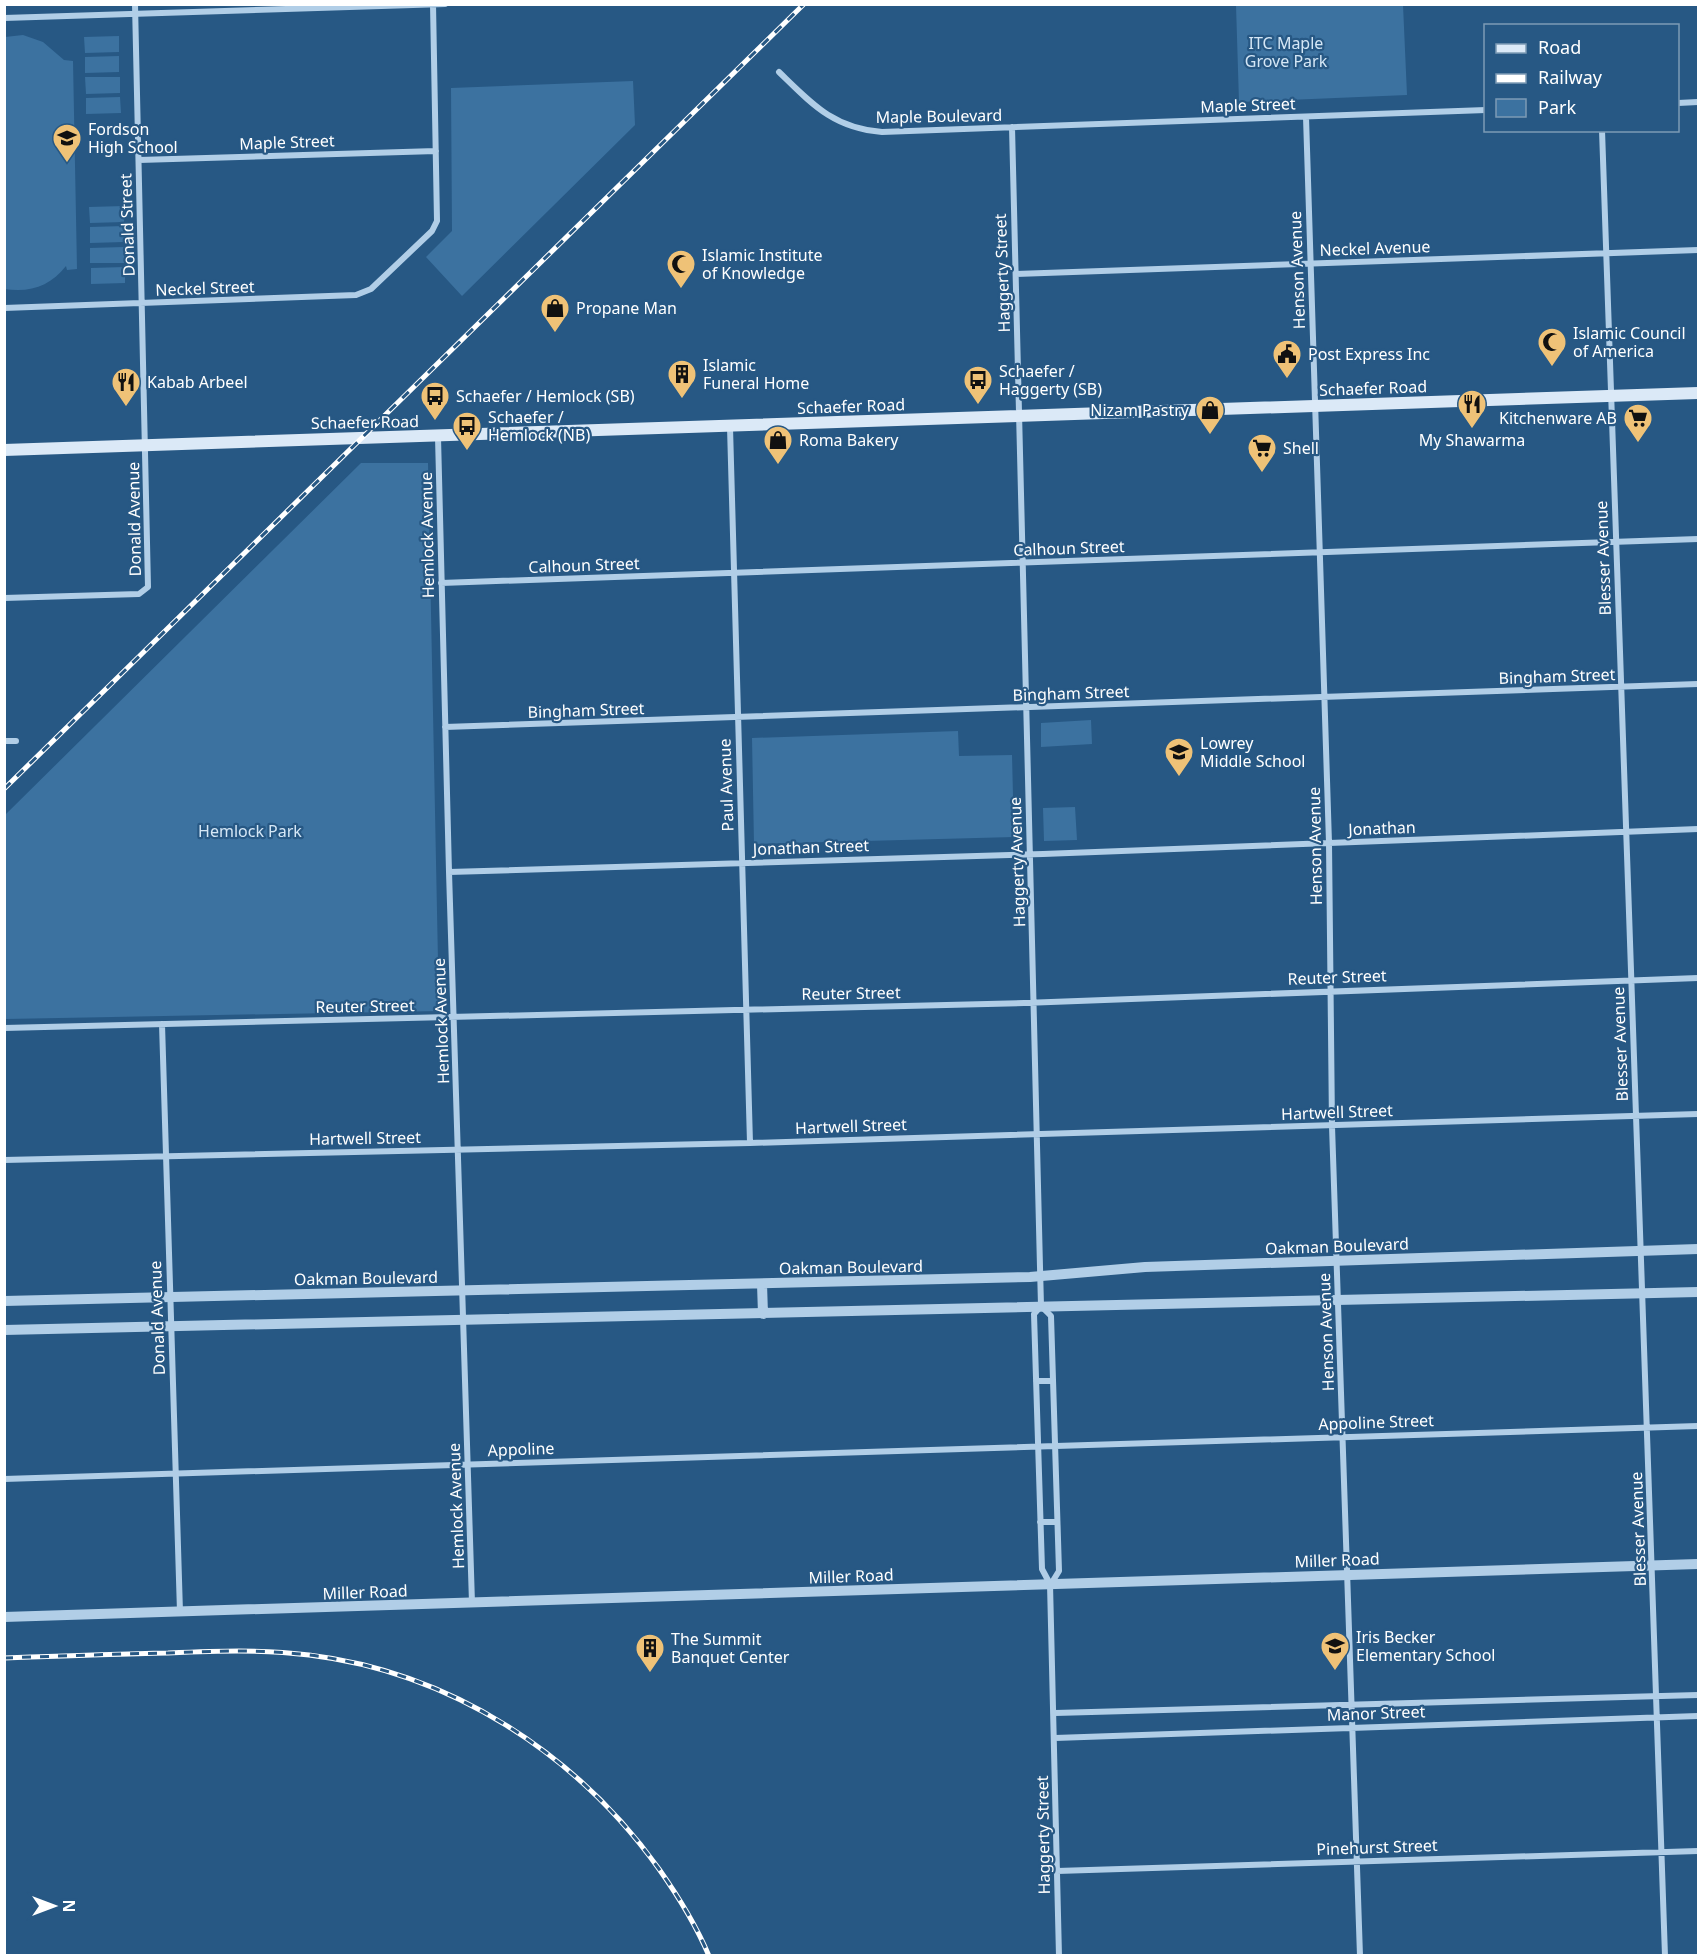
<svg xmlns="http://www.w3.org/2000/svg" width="1703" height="1960" viewBox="0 0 1703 1960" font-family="'Noto Sans',sans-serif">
<rect width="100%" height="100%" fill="#275884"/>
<path fill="#3c72a0" d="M1236,5H1403L1407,95L1239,102Z
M23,35L43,42L64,60L73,61L77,269L67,270L66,266C50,286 31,293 4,289L5,37Z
M119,36V52L85,53L84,37Z
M119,56V72L85,73V57Z
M85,77H120V93L86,94Z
M633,81L635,125L462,296L426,257L452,231L451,88Z
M120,97L121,113L86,114V98Z
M124,206V222L90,223L89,207Z
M124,226V242L90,243V227Z
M124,247L125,263H90V248Z
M125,267V283L91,284V268Z
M361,463H428L439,1011L5,1019V815Z
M1091,720L1092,744L1041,747V723Z
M958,731L959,756L1012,755L1014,837L754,844L752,738Z
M1075,807L1077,840L1044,841L1043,808Z"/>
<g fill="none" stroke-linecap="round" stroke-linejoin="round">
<path stroke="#b1cee7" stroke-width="6" d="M4,18L445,4
M779,72C812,104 833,128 882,132L1486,110
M1678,103L1698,102
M1306,117L1329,843L1332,1126L1360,1956
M1012,127L1040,1267L1041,1306L1034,1314L1042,1569L1050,1584L1059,1956
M1602,130L1665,1956
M139,160L436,151
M1016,274L1698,250
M4,308L356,295L371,289L432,231L437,221L433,4
M730,427L750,1143
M438,437L449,872L472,1603
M441,583L1698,539
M4,598L139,594L148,587L135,4
M445,727L1698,684
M4,741H16
M449,872L1043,854L1698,829
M162,1024L180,1612
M4,1028L1024,1003L1698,978
M4,1160L750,1143L1698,1114
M1044,1309L1051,1316L1059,1571L1051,1584
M1036,1381H1053
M4,1479L1698,1426
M1040,1522H1057
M1055,1713L1698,1695
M1055,1738L1698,1716
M1057,1871L1698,1851"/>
<path stroke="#b1cee7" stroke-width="10" d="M762,1284L763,1314
M4,1301L1030,1277L1145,1267L1698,1249
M4,1330C569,1318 1134,1307 1698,1292
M4,1617L1698,1564"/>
<path stroke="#dbe9f7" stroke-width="12" d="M4,450L1698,393"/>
<g stroke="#fff" stroke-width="5">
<path id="rail" d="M4,789L804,4
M4,1658C59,1656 114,1654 168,1653C215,1651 262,1649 309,1655C450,1672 577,1754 659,1869C678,1896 696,1925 709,1956"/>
</g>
<use href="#rail" stroke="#275884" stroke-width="3" stroke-dasharray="9" stroke-linecap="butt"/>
</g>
<defs>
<g id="school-pin" transform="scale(1.5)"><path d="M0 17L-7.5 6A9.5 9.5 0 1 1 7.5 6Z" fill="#efc277" stroke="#275884"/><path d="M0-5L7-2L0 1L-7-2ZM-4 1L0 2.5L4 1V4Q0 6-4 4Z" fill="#111"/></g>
<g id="mosque-pin" transform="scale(1.5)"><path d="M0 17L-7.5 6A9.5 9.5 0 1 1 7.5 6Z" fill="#efc277" stroke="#275884"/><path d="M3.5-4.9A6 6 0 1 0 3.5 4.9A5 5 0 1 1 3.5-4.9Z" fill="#111"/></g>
<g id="shop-pin" transform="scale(1.5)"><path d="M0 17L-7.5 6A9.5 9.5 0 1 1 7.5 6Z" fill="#efc277" stroke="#275884"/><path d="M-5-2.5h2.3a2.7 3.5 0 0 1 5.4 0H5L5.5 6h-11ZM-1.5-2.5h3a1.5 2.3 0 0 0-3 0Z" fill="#111"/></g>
<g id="civic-pin" transform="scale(1.5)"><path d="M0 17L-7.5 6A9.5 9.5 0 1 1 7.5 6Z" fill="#efc277" stroke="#275884"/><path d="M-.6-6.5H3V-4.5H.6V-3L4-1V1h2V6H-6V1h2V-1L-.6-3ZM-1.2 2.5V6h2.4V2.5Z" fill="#111"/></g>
<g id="building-pin" transform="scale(1.5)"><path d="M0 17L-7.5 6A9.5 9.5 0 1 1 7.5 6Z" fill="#efc277" stroke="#275884"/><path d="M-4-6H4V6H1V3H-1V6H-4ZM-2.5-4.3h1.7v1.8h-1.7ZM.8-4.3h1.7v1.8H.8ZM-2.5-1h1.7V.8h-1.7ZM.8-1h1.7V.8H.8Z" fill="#111"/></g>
<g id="bus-pin" transform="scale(1.5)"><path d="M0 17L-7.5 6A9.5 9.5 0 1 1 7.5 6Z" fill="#efc277" stroke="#275884"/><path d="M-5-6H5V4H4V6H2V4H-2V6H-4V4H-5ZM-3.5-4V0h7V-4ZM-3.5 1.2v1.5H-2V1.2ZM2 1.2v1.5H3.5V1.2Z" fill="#111"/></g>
<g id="restaurant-pin" transform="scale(1.5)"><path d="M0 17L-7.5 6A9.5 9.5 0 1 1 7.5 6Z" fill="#efc277" stroke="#275884"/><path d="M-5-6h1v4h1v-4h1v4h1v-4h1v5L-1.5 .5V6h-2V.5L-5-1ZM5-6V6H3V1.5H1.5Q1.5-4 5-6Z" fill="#111"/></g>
<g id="supermarket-pin" transform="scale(1.5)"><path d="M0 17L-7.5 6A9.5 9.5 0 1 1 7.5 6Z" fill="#efc277" stroke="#275884"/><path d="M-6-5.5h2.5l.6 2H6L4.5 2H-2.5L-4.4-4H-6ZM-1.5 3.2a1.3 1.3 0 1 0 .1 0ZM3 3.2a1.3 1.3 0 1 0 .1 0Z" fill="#111"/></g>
</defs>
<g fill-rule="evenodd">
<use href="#school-pin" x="67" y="138"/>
<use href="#mosque-pin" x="681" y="264"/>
<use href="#shop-pin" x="555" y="308"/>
<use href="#mosque-pin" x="1552" y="342"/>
<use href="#civic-pin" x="1287" y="354"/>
<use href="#building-pin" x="682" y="374"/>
<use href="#bus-pin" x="978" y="380"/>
<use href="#restaurant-pin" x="126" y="382"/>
<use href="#bus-pin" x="435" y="396"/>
<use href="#restaurant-pin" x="1472" y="404"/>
<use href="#shop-pin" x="1210" y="410"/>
<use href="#supermarket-pin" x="1638" y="418"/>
<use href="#bus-pin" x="467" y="426"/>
<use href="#shop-pin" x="778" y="440"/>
<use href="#supermarket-pin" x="1262" y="448"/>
<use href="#school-pin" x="1179" y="752"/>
<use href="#school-pin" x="1335" y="1646"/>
<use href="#building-pin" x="650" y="1648"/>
</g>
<g text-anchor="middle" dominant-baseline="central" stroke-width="4.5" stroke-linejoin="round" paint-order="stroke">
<g font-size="16" fill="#d5e7f6" stroke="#275884">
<text x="1286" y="43">ITC Maple<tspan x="1286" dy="18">Grove Park</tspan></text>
<text x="250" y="831">Hemlock Park</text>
</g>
<g font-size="16" fill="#fff" stroke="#275884">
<text transform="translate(1248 105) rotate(-2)">Maple Street</text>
<text transform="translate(939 116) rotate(-1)">Maple Boulevard</text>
<text transform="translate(287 142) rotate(-2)">Maple Street</text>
<text transform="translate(127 225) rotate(-92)">Donald Street</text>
<text transform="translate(1375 248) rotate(-2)">Neckel Avenue</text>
<text transform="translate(1297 270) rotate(-92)">Henson Avenue</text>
<text transform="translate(1002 273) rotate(-92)">Haggerty Street</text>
<text transform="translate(205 288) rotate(-2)">Neckel Street</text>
<text transform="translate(1373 388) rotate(-2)">Schaefer Road</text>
<text transform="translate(851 406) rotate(-2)">Schaefer Road</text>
<text transform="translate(365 422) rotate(-1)">Schaefer Road</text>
<text transform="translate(134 519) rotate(-91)">Donald Avenue</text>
<text transform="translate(427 535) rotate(-91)">Hemlock Avenue</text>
<text transform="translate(1069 548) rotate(-2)">Calhoun Street</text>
<text transform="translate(1603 558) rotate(-92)">Blesser Avenue</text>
<text transform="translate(584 565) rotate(-2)">Calhoun Street</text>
<text transform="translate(1557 676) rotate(-2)">Bingham Street</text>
<text transform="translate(1071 693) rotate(-2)">Bingham Street</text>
<text transform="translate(586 710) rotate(-2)">Bingham Street</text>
<text transform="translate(726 785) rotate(-92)">Paul Avenue</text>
<text transform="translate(1382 828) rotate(-2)">Jonathan</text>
<text transform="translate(1315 846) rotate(-91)">Henson Avenue</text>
<text transform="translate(811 847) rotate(-2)">Jonathan Street</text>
<text transform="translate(1017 862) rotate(-92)">Haggerty Avenue</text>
<text transform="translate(1337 977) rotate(-2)">Reuter Street</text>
<text transform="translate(851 993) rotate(-1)">Reuter Street</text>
<text transform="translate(365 1006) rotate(-1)">Reuter Street</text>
<text transform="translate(441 1021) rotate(-92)">Hemlock Avenue</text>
<text transform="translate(1620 1044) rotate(-92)">Blesser Avenue</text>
<text transform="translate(1337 1112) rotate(-2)">Hartwell Street</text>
<text transform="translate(851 1126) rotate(-2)">Hartwell Street</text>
<text transform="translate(365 1138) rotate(-1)">Hartwell Street</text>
<text transform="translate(1337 1246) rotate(-2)">Oakman Boulevard</text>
<text transform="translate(851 1267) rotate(-1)">Oakman Boulevard</text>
<text transform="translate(366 1278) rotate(-1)">Oakman Boulevard</text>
<text transform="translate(157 1318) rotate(-92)">Donald Avenue</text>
<text transform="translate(1326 1332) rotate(-92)">Henson Avenue</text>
<text transform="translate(1376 1422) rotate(-2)">Appoline Street</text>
<text transform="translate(521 1449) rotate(-2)">Appoline</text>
<text transform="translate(456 1506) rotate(-92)">Hemlock Avenue</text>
<text transform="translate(1638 1529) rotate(-92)">Blesser Avenue</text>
<text transform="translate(1337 1560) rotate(-2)">Miller Road</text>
<text transform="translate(851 1576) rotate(-2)">Miller Road</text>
<text transform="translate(365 1592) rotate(-2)">Miller Road</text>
<text transform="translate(1376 1713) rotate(-2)">Manor Street</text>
<text transform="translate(1043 1835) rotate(-91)">Haggerty Street</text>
<text transform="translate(1377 1847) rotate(-2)">Pinehurst Street</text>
</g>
<g font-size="16" fill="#fff" stroke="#275884" text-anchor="start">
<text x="88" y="129">Fordson<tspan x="88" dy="18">High School</tspan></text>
<text x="702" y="255">Islamic Institute<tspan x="702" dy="18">of Knowledge</tspan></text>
<text x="576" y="308">Propane Man</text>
<text x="1573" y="333">Islamic Council<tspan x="1573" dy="18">of America</tspan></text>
<text x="1308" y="354">Post Express Inc</text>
<text x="703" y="365">Islamic<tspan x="703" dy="18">Funeral Home</tspan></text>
<text x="999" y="371">Schaefer /<tspan x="999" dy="18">Haggerty (SB)</tspan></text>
<text x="147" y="382">Kabab Arbeel</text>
<text x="456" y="396">Schaefer / Hemlock (SB)</text>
<text x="1189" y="410" text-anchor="end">Nizam Pastry</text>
<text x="488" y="417">Schaefer /<tspan x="488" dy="18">Hemlock (NB)</tspan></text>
<text x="1617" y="418" text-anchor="end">Kitchenware AB</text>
<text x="799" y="440">Roma Bakery</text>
<text x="1472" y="440" text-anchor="middle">My Shawarma</text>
<text x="1283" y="448">Shell</text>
<text x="1200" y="743">Lowrey<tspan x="1200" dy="18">Middle School</tspan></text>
<text x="1356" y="1637">Iris Becker<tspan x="1356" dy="18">Elementary School</tspan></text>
<text x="671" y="1639">The Summit<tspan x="671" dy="18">Banquet Center</tspan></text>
</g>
</g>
<rect width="1703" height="1960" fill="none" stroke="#ffffff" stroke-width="12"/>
<rect x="1484" y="24" width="195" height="108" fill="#275884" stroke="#7d9bb5" stroke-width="1.5"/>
<rect x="1496" y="44" width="30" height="9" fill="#dbe9f7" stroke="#7d9bb5" stroke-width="1.5"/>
<text x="1538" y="54" font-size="18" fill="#ffffff">Road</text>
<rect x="1496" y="74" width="30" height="9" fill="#ffffff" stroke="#7d9bb5" stroke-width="1.5"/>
<text x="1538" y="84" font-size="18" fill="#ffffff">Railway</text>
<rect x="1496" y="99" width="30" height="18" fill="#3c72a0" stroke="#7d9bb5" stroke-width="1.5"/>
<text x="1538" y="114" font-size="18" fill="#ffffff">Park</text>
<g transform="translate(54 1906) rotate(90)" stroke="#275884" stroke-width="4.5" paint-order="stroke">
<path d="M0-4.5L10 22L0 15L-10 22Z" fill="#ffffff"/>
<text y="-9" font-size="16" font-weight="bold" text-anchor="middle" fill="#ffffff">N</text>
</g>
</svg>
